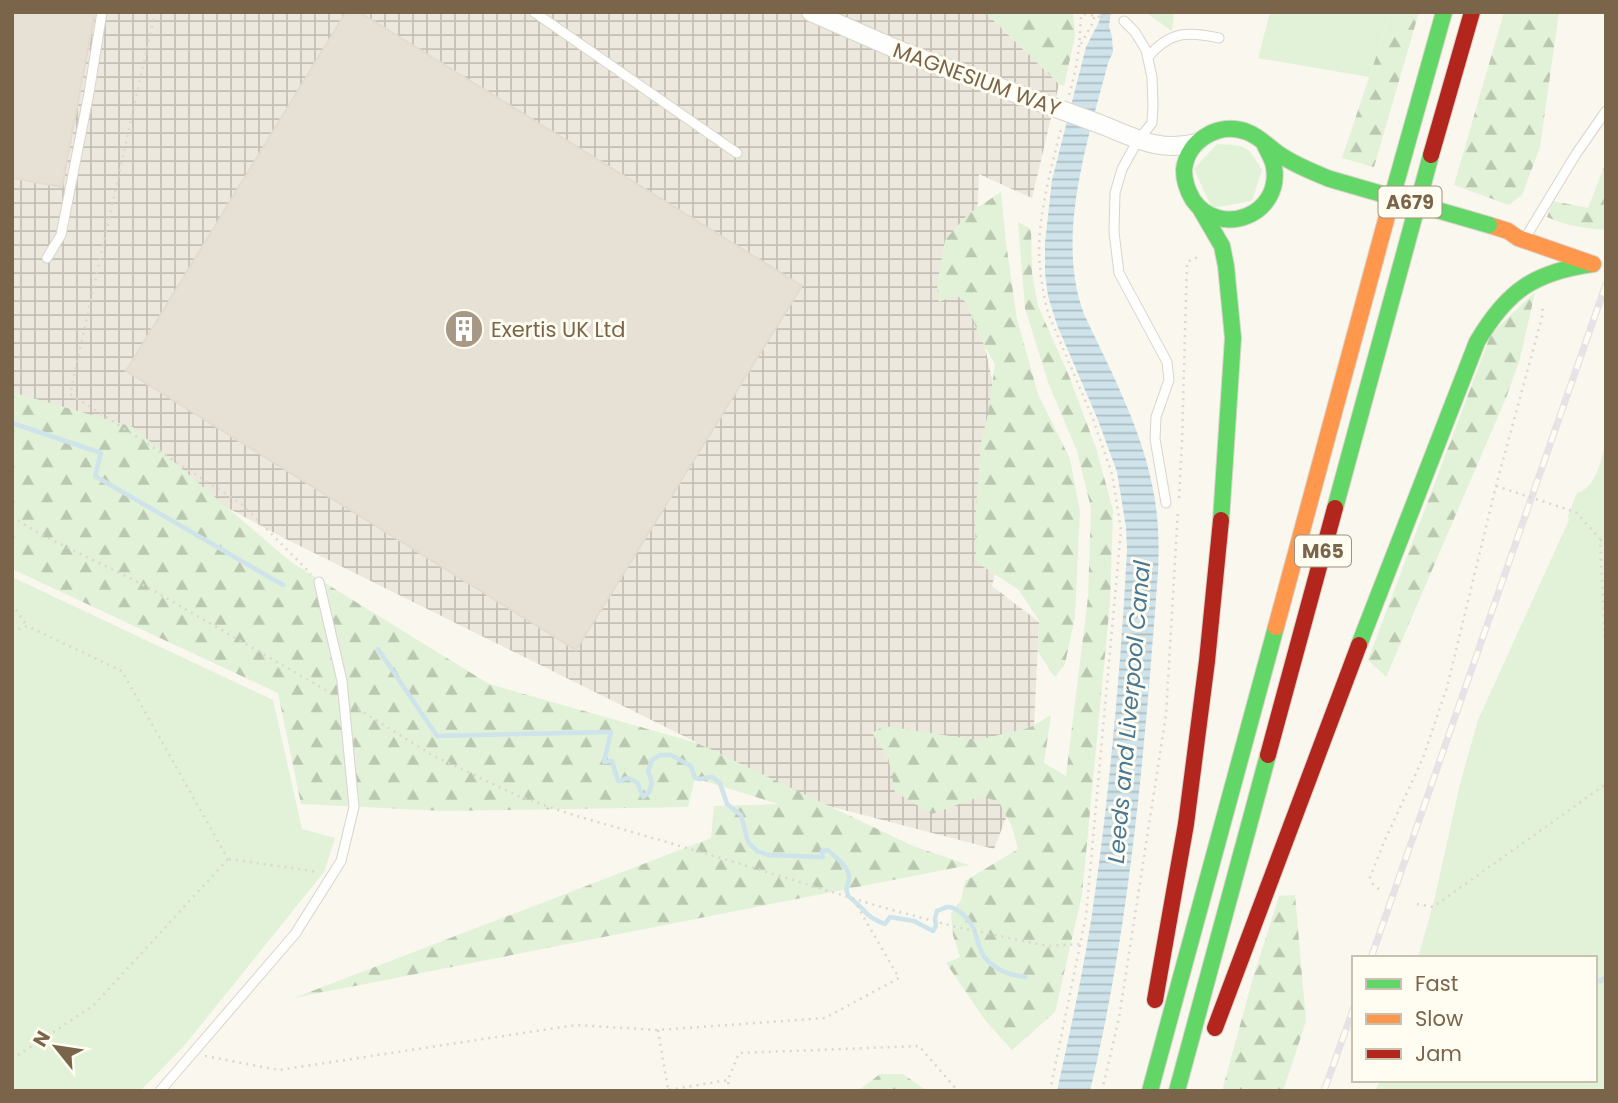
<svg xmlns="http://www.w3.org/2000/svg" width="1618" height="1103" viewBox="0 0 1618 1103" font-family="Poppins,sans-serif">
<defs>
<pattern id="industrial-grid" width="8" height="8" patternUnits="userSpaceOnUse" patternTransform="scale(1.75)"><rect width="8" height="8" fill="#ede8de"/><path d="M0 4h8M4 0v8" fill="none" stroke="#c5c0b6"/></pattern>
<pattern id="forest-firs" width="22" height="20" patternUnits="userSpaceOnUse" patternTransform="scale(1.75)"><rect width="22" height="20" fill="#e1f2d8"/><path d="M5 1l3.5 6h-7zM16 11l3.5 6h-7z" fill="#bbc8b1"/></pattern>
<pattern id="water-rules" width="6" height="5" patternUnits="userSpaceOnUse" patternTransform="scale(1.75)"><rect width="6" height="5" fill="#cee3ea"/><path d="M0 2.5h6" fill="none" stroke="#acbcc0"/></pattern>
</defs>
<rect width="100%" height="100%" fill="#f9f7ee"/>
<path fill="url(#industrial-grid)" d="M12,12H985L1059,84L1032,198L979,174L974,297L1015,484L992,586L1039,622L1033,748L994,849L821,804L280,536L12,392Z"/>
<path fill="#e1f2d8" d="M1145,12H1174L1172,31Z
M1270,12H1391L1369,77L1258,58Z
M1217,144C1246,145 1247,145 1262,170L1252,201L1212,208L1194,169Z
M1606,444V1091H1375L1380,1080H1595V958H1418L1434,901L1460,784L1478,720L1569,520L1568,516L1577,493C1597,487 1600,461 1606,444Z
M12,577L273,700L302,829L335,838L324,872L184,1046L140,1091H12Z"/>
<path fill="url(#forest-firs)" d="M985,12H1073L1075,36L1064,86L1059,84Z
M1391,12H1419L1374,167L1342,158Z
M1504,12H1559L1540,147L1522,195L1509,205L1454,185Z
M1606,162V230C1585,228 1566,226 1547,217L1553,201L1588,208Z
M1001,192L1006,243L1017,319L1038,394L1070,459L1080,511L1075,616L1065,664L1055,677L1038,652L1039,621L1019,590L976,562L975,521L981,443L988,414L995,364L979,336L967,303L956,295L939,302L937,285L945,240L968,214Z
M1018,222L1031,229L1032,273L1038,306L1069,376L1096,448L1113,510L1110,602L1082,895L1055,1012L1012,1050L985,1020L946,963L960,957L953,935L951,913L961,900L965,881L1018,849L1012,827L999,802L981,796L932,814L895,792L888,757L872,733L884,726L977,740L1029,728L1051,715L1044,763L1066,776L1088,597L1091,508L1077,451L1048,382L1025,308Z
M1535,292L1520,359L1506,398L1386,677L1368,660L1491,334Z
M12,392L133,427L291,562L489,684L697,743L913,846L969,865L294,998L711,838L714,806L778,804L695,778L688,807L446,811L301,804L278,693L12,569Z
M1295,895L1306,1021L1283,1091H1222L1253,978L1279,896Z
M880,1074H903L927,1091H856L862,1088Z"/>
<path fill="url(#water-rules)" d="M1101,12H1111L1109,26L1112,37L1113,52L1108,63C1088,140 1055,237 1084,314C1113,376 1147,438 1156,507C1159,529 1159,551 1158,572C1145,746 1131,921 1090,1091H1057C1072,1023 1087,955 1096,886C1111,776 1121,663 1127,551L1126,527L1117,472L1098,420L1057,325L1048,296L1045,273V243L1052,180L1086,47L1099,22Z"/>
<g fill="none" stroke-linecap="round" stroke-linejoin="round">
<path stroke="#cee3ea" stroke-width="4.5" d="M12,423L101,453L95,476L283,585
M378,649L437,736L611,732L604,762L612,761L618,781L628,778L637,782L643,797L649,792L652,783L648,771L652,760L660,755H671L691,766L695,778L700,779L712,777L720,783L727,804L741,815L748,842L757,851L768,855L823,857L822,851L828,850C835,857 848,866 849,876C850,882 845,886 847,892C849,899 849,896 854,901C867,912 866,917 885,924L890,917L914,921L933,931L936,926L935,918L937,911C940,910 944,908 947,907C958,906 972,922 975,932C978,941 979,950 985,958C995,970 1010,975 1025,977
M1595,980L1601,981L1606,977"/>
</g>
<path fill="#e6e0d5" stroke="#e2dcd0" stroke-width="2" d="M12,12H95L62,187L12,178Z
M346,12H359L802,286L576,650L126,371Z"/>
<g fill="none" stroke-linecap="round" stroke-linejoin="round">
<g stroke="#d9d4cc" stroke-width="11">
<path id="lane" d="M534,12L737,153
M1124,21L1135,32L1146,50L1152,77L1153,106L1152,123L1138,140L1122,169L1115,193L1114,232L1119,273L1167,362L1169,380L1156,417L1155,439L1166,503
M1148,57C1170,31 1188,31 1219,38
M1527,235L1576,154L1606,111
M47,258L61,235L89,93L102,12
M160,1091L295,934L341,861L354,807L342,681L319,582"/>
</g>
<g stroke="#d9d4cc" stroke-width="20">
<path id="street" d="M811,12L903,52L1056,108
M1100,124C1133,137 1160,153 1196,143"/>
</g>
<g stroke="#dad4ca" stroke-width="18">
<path id="fast" d="M1264,143C1267,151 1273,159 1274,167C1282,215 1220,239 1193,200C1187,190 1184,181 1184,170C1187,140 1220,121 1247,132C1261,137 1270,149 1282,156C1297,166 1313,172 1330,179
M1393,194L1444,12
M1201,210L1222,246L1226,266L1233,338L1221,520
M1335,508L1431,155
M1359,645L1477,342C1507,291 1534,272 1593,264
M1150,1091L1276,627
M1177,1091L1268,755"/>
</g>
<g stroke="#dad4ca" stroke-width="18">
<path id="slow" d="M1489,225L1508,231L1518,238L1593,264
M1276,627L1393,194"/>
</g>
<g stroke="#dad4ca" stroke-width="18">
<path id="jam" d="M1431,155L1472,12
M1268,755L1335,508
M1155,1000L1186,824L1207,661L1221,520
M1215,1028L1359,645"/>
</g>
<path stroke="#dcd7cf" stroke-width="2.5" stroke-dasharray="2 5" stroke-linecap="butt" d="M155,12L70,394L243,505L311,574
M1101,17L1114,19
M1081,44L1092,24L1096,12
M1069,95C1078,64 1080,44 1081,12
M1179,498L1182,442L1187,262L1198,257
M1569,510L1577,513L1600,539L1606,665
M12,517L42,535L140,583L331,693
M1606,537L1600,539L1606,546
M12,604L27,626
M12,632L27,626L122,671L228,859
M358,709L432,755L518,796L567,813L721,858L878,906L956,927L1048,946L1081,944
M229,859L319,872
M1379,889L1373,884L1370,877L1384,842L1423,758L1447,687L1496,486L1542,317L1543,304
M1417,904L1433,907L1606,784
M658,1030L668,1089
M205,1056L279,1070L576,1025L658,1030L825,1018L899,978L855,902
M12,1059L93,1006L228,859
M662,1091L728,1080
M729,1091L728,1080L739,1053L919,1046L958,1091
M1050,1091L1086,916L1121,530L1112,474L1093,419L1048,313C1043,294 1040,273 1039,253C1039,213 1051,168 1061,129
M1102,1091L1119,1018L1166,715L1178,509"/>
<use href="#lane" stroke="#fefefc" stroke-width="9"/>
<use href="#street" stroke="#fefefc" stroke-width="18"/>
<use href="#fast" stroke="#63d668" stroke-width="16"/>
<use href="#slow" stroke="#ff974d" stroke-width="16"/>
<use href="#jam" stroke="#b3261e" stroke-width="16"/>
<g stroke="#e6e3e6" stroke-width="7">
<path id="rail" d="M1371,958L1606,284
M1324,1091L1354,1007"/>
</g>
<use href="#rail" stroke="#fffcf1" stroke-width="4.5" stroke-dasharray="13" stroke-linecap="butt"/>
<g stroke="#d9d4cc" stroke-width="20" stroke-linecap="butt">
<path id="street-bridge" d="M1056,108L1100,124"/>
</g>
<g stroke="#dad4ca" stroke-width="18" stroke-linecap="butt">
<path id="fast-bridge" d="M1330,179L1489,225"/>
</g>
<path stroke="#dcd7cf" stroke-width="2.5" stroke-dasharray="2 5" stroke-linecap="butt" d="M1084,14L1101,17
M1496,486L1569,510"/>
<use href="#street-bridge" stroke="#fefefc" stroke-width="18"/>
<use href="#fast-bridge" stroke="#63d668" stroke-width="16"/>
</g>
<defs>
<g id="building-disc" transform="scale(2.0125)"><circle r="9.5" fill="#a69884" stroke="#fffcf1"/><path d="M-4-6H4V6H1V3H-1V6H-4ZM-2.5-4.3h1.7v1.8h-1.7ZM.8-4.3h1.7v1.8H.8ZM-2.5-1h1.7V.8h-1.7ZM.8-1h1.7V.8H.8Z" fill="#fff"/></g>
</defs>
<g fill-rule="evenodd">
<use href="#building-disc" x="464" y="329"/>
</g>
<g text-anchor="middle" dominant-baseline="central" stroke-width="6" stroke-linejoin="round" paint-order="stroke">
<g fill="#fffcf1" stroke="#a2927d" stroke-width="2">
<rect x="1378.5" y="186.5" width="63" height="31" rx="5"/>
<rect x="1295" y="535.5" width="56" height="31" rx="5"/>
</g>
<g font-size="19" font-weight="bold" fill="#7a654b">
<text x="1410" y="202">A679</text>
<text x="1323" y="551">M65</text>
</g>
<g font-size="21" fill="#7a654b" stroke="#fffcf1">
<text transform="translate(977 79) rotate(20)">MAGNESIUM WAY</text>
</g>
<g font-size="21" fill="#7a654b" stroke="#fffcf1" text-anchor="start">
<text x="491" y="329">Exertis UK Ltd</text>
</g>
<g font-size="23" font-style="italic" fill="#467895" stroke="#fffcf1">
<text transform="translate(1129 712) rotate(-85)">Leeds and Liverpool Canal</text>
</g>
</g>
<rect width="1618" height="1103" fill="none" stroke="#7a654b" stroke-width="28"/>
<rect x="1352" y="956" width="245" height="126" fill="#fffcf1" stroke="#cac0af" stroke-width="2"/>
<rect x="1366" y="979" width="35" height="10" fill="#63d668" stroke="#cac0af" stroke-width="2"/>
<text x="1415" y="991" font-size="21" fill="#7a654b">Fast</text>
<rect x="1366" y="1014" width="35" height="10" fill="#ff974d" stroke="#cac0af" stroke-width="2"/>
<text x="1415" y="1026" font-size="21" fill="#7a654b">Slow</text>
<rect x="1366" y="1049" width="35" height="10" fill="#b3261e" stroke="#cac0af" stroke-width="2"/>
<text x="1415" y="1061" font-size="21" fill="#7a654b">Jam</text>
<g transform="translate(56 1047) rotate(300)" stroke="#fffcf1" stroke-width="5" paint-order="stroke">
<path d="M0-5L12 26L0 18L-12 26Z" fill="#7a654b"/>
<text y="-10" font-size="19" font-weight="bold" text-anchor="middle" fill="#7a654b">N</text>
</g>
</svg>
